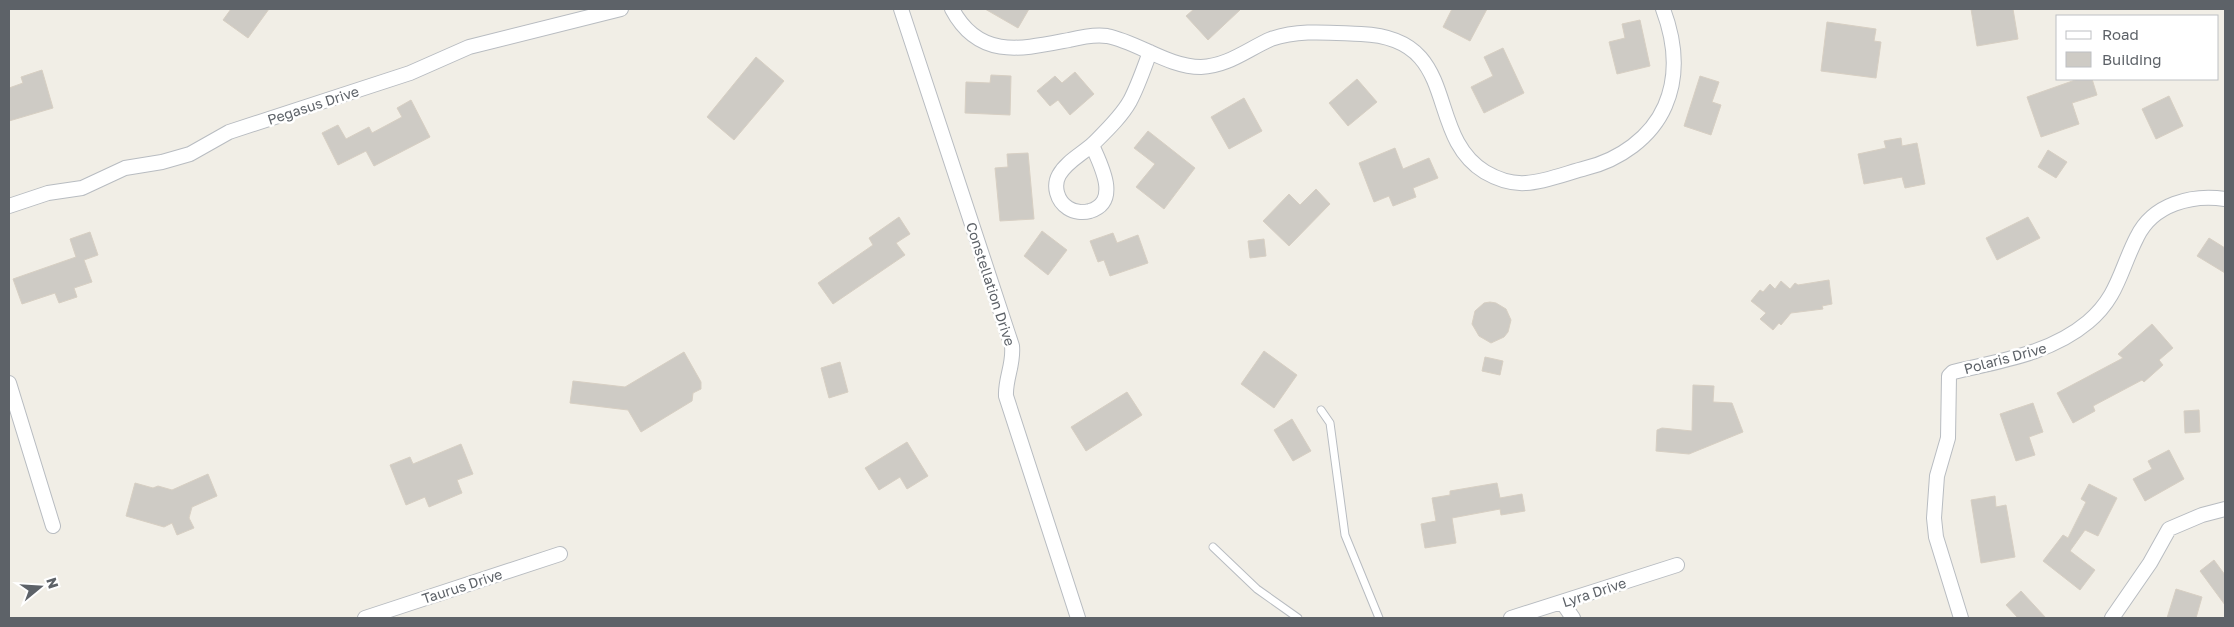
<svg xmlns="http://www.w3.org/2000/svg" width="2234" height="627" viewBox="0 0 2234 627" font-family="'Golos Text',sans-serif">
<rect width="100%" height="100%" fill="#f1eee6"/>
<path fill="#cecbc5" stroke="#d7cfc3" d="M231,9H269L248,38L223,20Z
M985,9H1029L1018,28Z
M1194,9H1241L1208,40L1186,16Z
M1452,9H1487L1470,41L1443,27Z
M1971,9H2013L2018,39L1977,46Z
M1640,20L1650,66L1617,74L1609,42L1625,38L1622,24Z
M1827,22L1876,29L1874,41L1881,42L1876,78L1821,71Z
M1503,48L1524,93L1484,113L1471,87L1493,76L1484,57Z
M756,57L784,81L734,140L707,117Z
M42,70L53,108L9,121V88L23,83L21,77Z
M1075,72L1094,94L1070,115L1058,100L1050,106L1037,91L1055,76L1062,83Z
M991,75L1011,76L1010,115L965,113L966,82L990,83Z
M1700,76L1719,82L1712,102L1721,105L1711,135L1684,126Z
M1357,79L1377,102L1348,126L1329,103Z
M2078,79H2092L2097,95L2072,103L2079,124L2041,137L2027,97Z
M2169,96L2183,126L2156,139L2142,109Z
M1244,98L1262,131L1229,149L1211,117Z
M411,100L430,137L374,166L366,151L338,165L322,133L338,125L346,139L369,127L372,133L402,117L397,108Z
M1148,131L1195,168L1164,209L1136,187L1155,164L1134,148Z
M1901,138L1902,146L1917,143L1925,184L1905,188L1902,177L1864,184L1858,154L1886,148L1884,141Z
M1395,148L1403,169L1429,158L1438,178L1413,188L1416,197L1393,206L1389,196L1374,202L1359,163Z
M2048,150L2067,162L2056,178L2038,167Z
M1028,153L1034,219L1000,221L995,168L1008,167L1007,154Z
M1316,189L1330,204L1289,246L1263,221L1289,194L1300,205Z
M899,217L910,234L896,243L905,255L833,304L818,283L873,245L869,238Z
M2028,217L2040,238L1997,260L1986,238Z
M1042,231L1067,250L1048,275L1024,256Z
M90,232L98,255L84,260L92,282L74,288L77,297L59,303L55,293L22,304L13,279L76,257L70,239Z
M1113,233L1117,243L1138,235L1148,263L1110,276L1104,260L1098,262L1090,241Z
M2209,238L2225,248V273L2197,256Z
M1264,239L1266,256L1250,258L1248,241Z
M1829,280L1832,304L1822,306L1823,309L1791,313L1781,325L1779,323L1773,330L1760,319L1766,313L1751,301L1760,290L1763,292L1770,284L1775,289L1781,281L1790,289L1795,283L1798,285Z
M1490,302L1496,303L1506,309L1511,320L1508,332L1504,337L1491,343L1479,336L1472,324L1475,311L1484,303Z
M2152,324L2173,348L2159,360L2163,365L2144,382L2142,380L2093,406L2095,411L2073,423L2057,393L2123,358L2118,354Z
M1264,351L1297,375L1274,408L1241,384Z
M684,352L701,382V389L693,393L692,401L641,432L628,410L570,403L573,381L625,387Z
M1485,357L1503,361L1500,375L1482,371Z
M840,362L848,392L829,398L821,368Z
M1693,385L1714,386L1713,402L1732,403L1743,432L1689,454L1656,451L1657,430L1662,428L1692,431Z
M1127,392L1142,415L1086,451L1071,427Z
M2033,403L2043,432L2029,437L2035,455L2016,461L2000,414Z
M2199,410L2200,432L2185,433L2184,411Z
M1292,419L1311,451L1293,461L1274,430Z
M907,442L928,476L907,489L900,477L879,490L865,468Z
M461,444L473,474L457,480L462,493L429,507L425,497L406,505L390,465L410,457L413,464Z
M2169,450L2184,479L2145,501L2133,479L2152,469L2148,461Z
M208,474L217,496L192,507L189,518L194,528L177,535L172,523L164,527L126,516L135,483L153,488L158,486L172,490Z
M1497,483L1500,498L1522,494L1525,511L1501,515L1500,509L1452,518L1456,543L1425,548L1421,524L1436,521L1432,498L1450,495V491Z
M2089,484L2117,498L2098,536L2085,530L2070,551L2095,570L2080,590L2043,561L2063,535L2068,538L2086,502L2081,499Z
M1995,496L1996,507L2006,505L2015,557L1981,563L1971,500Z
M2214,560L2225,575V605L2200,571Z
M2176,589L2202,597L2196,618H2167Z
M2021,591L2046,618H2018L2006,605Z"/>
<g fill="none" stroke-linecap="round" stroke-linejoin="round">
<g stroke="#b8bcc1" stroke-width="9">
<path id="lane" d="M1321,410L1330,423L1345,535L1379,618
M1213,547L1257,589L1298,618"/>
</g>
<g stroke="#b8bcc1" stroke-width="16">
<path id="street" d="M901,9L1012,346C1014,364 1005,379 1006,396L1078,618
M952,9C979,60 1022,49 1069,40C1081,37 1094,34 1107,36C1138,42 1168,67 1201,67C1228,66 1248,49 1271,39C1300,29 1331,33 1361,34C1463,38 1423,134 1485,172C1497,179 1512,184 1526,183C1545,182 1567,173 1586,168C1619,160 1651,138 1665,106C1679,74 1675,41 1663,9
M1092,145C1100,164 1121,201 1090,211C1083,213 1074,212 1068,208C1057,201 1053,186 1059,175C1066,162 1082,154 1093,144C1106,131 1121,117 1130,101C1138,86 1144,68 1150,52
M9,206L48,193L82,188L125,168L162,162L190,154L229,132L410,73L469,47L621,9
M9,383L53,526
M1562,602L1573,618
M365,618L560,554
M1511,618L1677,565
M1961,618L1936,537L1934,518L1937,476L1948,438L1949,376L1953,372C1999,361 2050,354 2088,322C2118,297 2120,270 2137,237C2153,204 2192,194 2225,199
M2112,618L2150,563L2169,529L2202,515L2225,509"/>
</g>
<use href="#lane" stroke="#fff" stroke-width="7"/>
<use href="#street" stroke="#fff" stroke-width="14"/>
</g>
<g text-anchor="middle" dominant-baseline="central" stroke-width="5" stroke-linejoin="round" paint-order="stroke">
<g font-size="14" fill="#5d6268" stroke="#fff">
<text transform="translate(313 105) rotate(-18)">Pegasus Drive</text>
<text transform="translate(991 284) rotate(72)">Constellation Drive</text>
<text transform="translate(2005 358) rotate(-15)">Polaris Drive</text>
<text transform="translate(462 586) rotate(-18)">Taurus Drive</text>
<text transform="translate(1594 592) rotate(-18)">Lyra Drive</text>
</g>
</g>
<rect width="2234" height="627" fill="none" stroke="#5d6268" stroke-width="20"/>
<rect x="2056" y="15" width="162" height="65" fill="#ffffff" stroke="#bec0c3"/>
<rect x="2066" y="31" width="25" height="8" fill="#ffffff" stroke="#bec0c3"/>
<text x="2102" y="40" font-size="15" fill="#5d6268">Road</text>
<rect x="2066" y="52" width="25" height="15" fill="#cecbc5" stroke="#bec0c3"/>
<text x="2102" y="65" font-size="15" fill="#5d6268">Building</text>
<g transform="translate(40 587) rotate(72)" stroke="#ffffff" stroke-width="4" paint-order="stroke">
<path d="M0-4L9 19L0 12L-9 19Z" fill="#5d6268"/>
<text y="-8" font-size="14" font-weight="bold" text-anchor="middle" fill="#5d6268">N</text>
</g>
</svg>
